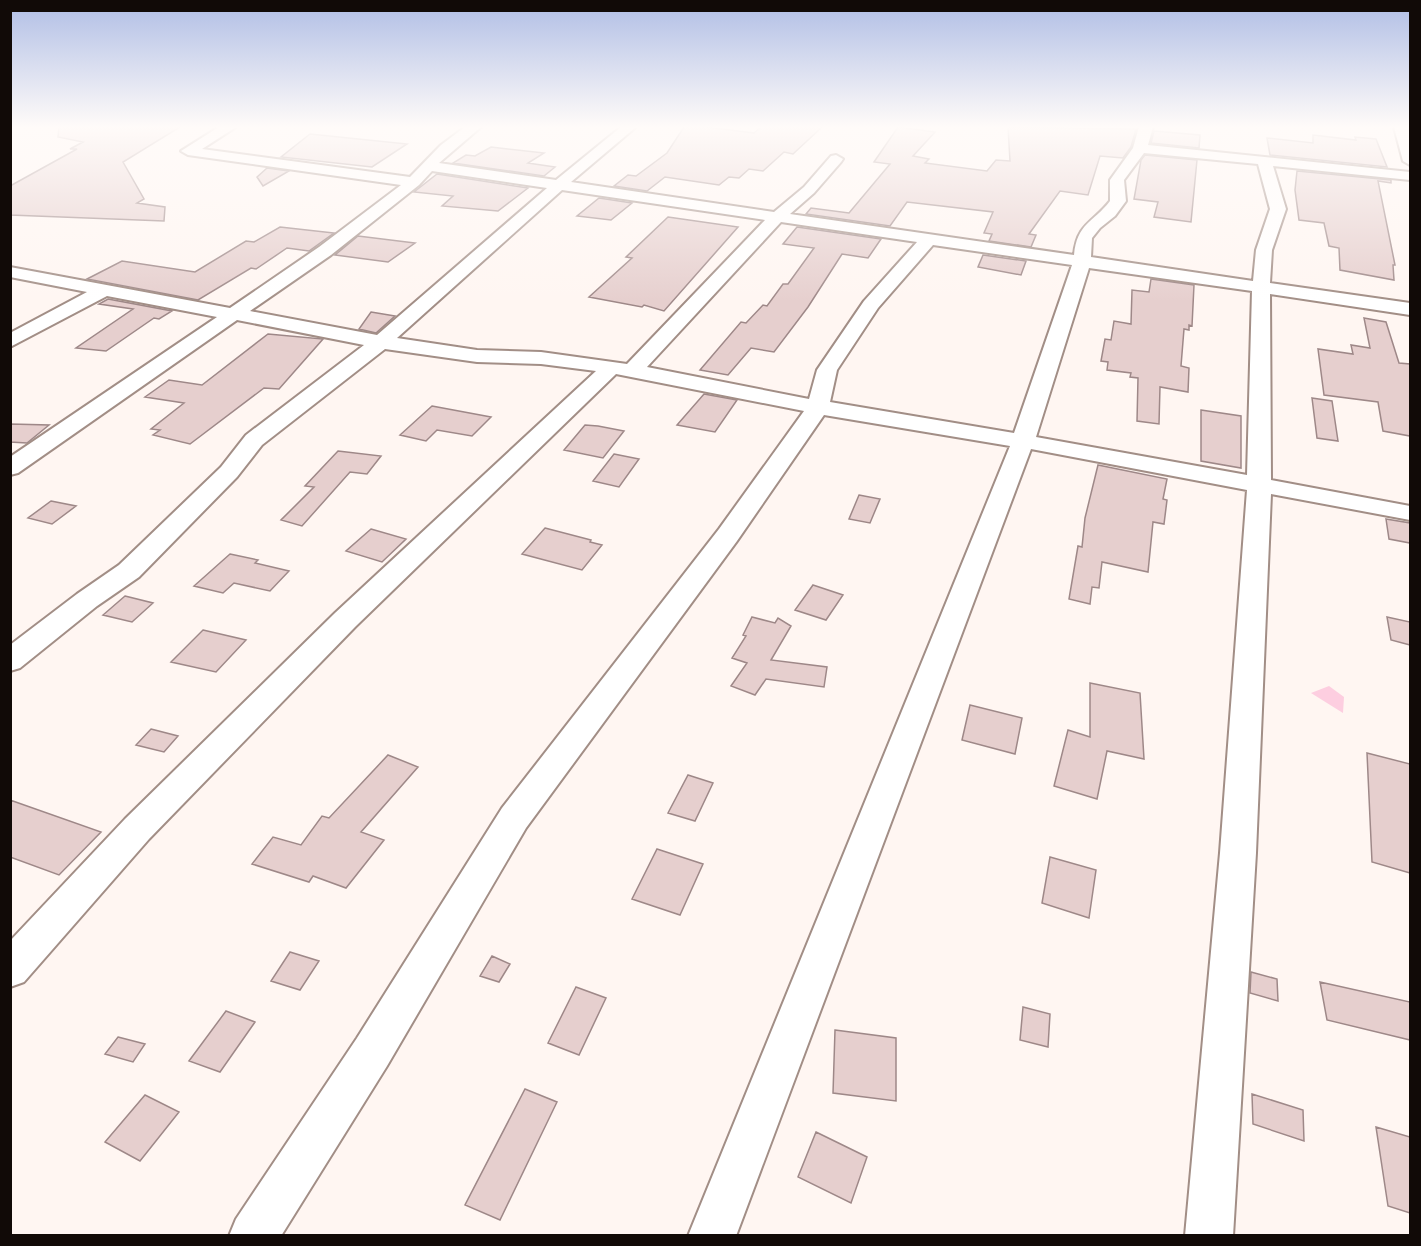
<svg xmlns="http://www.w3.org/2000/svg" width="1421" height="1246" viewBox="0 0 1421 1246" font-family="Rubik,sans-serif">
<rect width="100%" height="100%" fill="#fff6f2"/>
<path fill="#fdcee0" d="M1329,686L1344,697L1343,713L1311,693Z"/>
<path fill="#e6cfce" stroke="#9e8888" stroke-width="1.5" d="M59,127H180L123,162L144,199L137,203L165,207L164,221L10,215V186L77,149H70L83,142L58,137Z
M684,127H706L754,133L761,127H822L793,154L784,152L763,171L749,169L739,178L729,177L719,185L665,177L647,191L614,186L628,175L636,176L667,153Z
M898,127L935,132L913,156L929,159L925,163L987,171L996,160L1010,161L1008,127L1136,129L1131,147L1123,158L1100,156L1088,195L1060,191L1029,234L1036,235L1031,247L989,241L992,234L984,233L993,212L907,202L890,226L806,214L811,208L849,213L890,164L874,162Z
M1154,131L1200,135L1199,148L1151,143Z
M310,134L407,144L372,167L281,157Z
M1313,135L1356,140L1355,137L1376,139L1387,167L1270,155L1267,138L1313,143Z
M491,147L544,153L528,163L555,167L544,176L453,163L466,155L475,156Z
M1145,155L1197,160L1191,222L1154,217L1158,202L1134,199L1141,160Z
M267,168L289,171L263,186L257,177Z
M1297,171L1391,180V183L1378,181L1395,265H1393L1394,280L1340,270L1339,248L1329,246L1324,223L1299,220L1295,190Z
M437,174L528,188L498,211L442,206L453,196L414,192Z
M599,198L632,203L611,220L577,216Z
M668,217L738,227L664,311L644,305L642,307L589,297L632,258L626,257Z
M280,227L334,233L309,251L287,248L256,269L251,268L198,300L87,279L122,261L195,272L246,241L254,242Z
M797,227L881,239L868,258L842,254L808,307L774,352L751,348L728,375L700,370L741,322L746,323L763,305L767,306L783,284H788L814,248L783,244Z
M358,236L415,243L388,262L335,255Z
M983,255L1026,261L1021,275L978,267Z
M1151,279L1194,285L1192,326L1189,325V330L1184,329L1181,366L1189,368L1188,392L1160,387L1159,424L1137,421L1138,378L1130,377L1131,373L1107,370L1108,362L1101,361L1105,339L1111,340L1114,321L1131,324L1132,290L1149,292Z
M108,299L172,311L159,319L154,318L106,351L76,348L133,309L99,304Z
M371,312L395,316L376,333L359,329Z
M1364,318L1386,322L1399,363L1410,364V436L1383,431L1378,402L1324,395L1318,349L1353,354L1351,345L1370,348Z
M268,334L323,339L279,389L264,388L190,444L153,435L160,430L151,429L184,403L145,397L169,380L202,385Z
M704,394L737,400L715,432L677,425Z
M1312,398L1332,401L1338,441L1317,438Z
M432,406L491,417L472,436L437,430L426,441L400,435Z
M1201,410L1241,416V468L1201,461Z
M10,424L49,425L27,443L10,442Z
M585,425L598,426L624,431L603,458L564,450Z
M338,451L381,456L367,474L350,472L302,526L281,520L314,487L305,486Z
M614,454L639,459L619,487L593,481Z
M1098,465L1167,479L1163,499L1167,500L1164,524L1153,522L1148,572L1102,562L1099,588L1092,587L1090,604L1069,599L1078,546L1082,547L1085,518Z
M859,495L880,499L870,523L849,519Z
M51,501L76,506L52,524L28,518Z
M1386,519L1410,523V543L1389,539Z
M545,528L591,540L590,542L602,545L582,570L522,554Z
M371,529L406,539L382,562L346,551Z
M230,554L258,560L255,563L289,571L270,591L234,583L223,593L194,586Z
M813,585L843,595L826,620L795,610Z
M125,596L153,603L132,622L103,615Z
M752,617L775,623L778,618L791,626L771,660L827,667L824,687L766,679L755,695L731,686L747,663L732,658L746,636L743,635Z
M1387,617L1410,622V645L1391,640Z
M203,630L246,640L216,672L171,662Z
M1090,683L1140,693L1144,759L1107,751L1097,799L1054,786L1068,730L1090,737Z
M970,705L1022,718L1015,754L962,740Z
M151,729L178,736L164,752L136,745Z
M1367,753L1410,764V873L1372,862Z
M388,755L418,767L361,832L384,840L346,888L313,876L309,882L252,864L273,837L301,845L322,816L329,818Z
M688,775L713,783L695,821L668,813Z
M10,800L101,832L59,875L10,857Z
M657,849L703,864L680,915L632,899Z
M1050,857L1096,870L1089,918L1042,903Z
M290,952L319,961L300,990L271,981Z
M492,956L510,964L499,982L480,976Z
M1251,972L1277,979L1278,1001L1250,993Z
M1320,982L1410,1002V1040L1327,1020Z
M576,987L606,998L579,1055L548,1043Z
M1023,1007L1050,1014L1048,1047L1020,1040Z
M226,1011L255,1022L220,1072L189,1061Z
M835,1030L896,1038V1101L833,1093Z
M118,1037L145,1044L133,1062L105,1054Z
M525,1089L557,1102L500,1220L465,1205Z
M1252,1094L1303,1110L1304,1141L1253,1124Z
M145,1095L179,1112L140,1161L105,1142Z
M1376,1127L1410,1137V1213L1388,1206Z
M816,1132L867,1157L851,1203L798,1177Z"/>
<g fill="none" stroke-linecap="round" stroke-linejoin="round">
<g stroke="#a28e86" stroke-width="4">
<path id="minor" d="M219,127H236L202,149L410,177L441,145L465,127H481L439,163L556,180L621,127H636L571,182L774,212L804,187L831,156L836,155L843,159L841,162L814,193L790,214L1074,255C1077,223 1093,223 1110,201V180L1133,148L1139,127H1153L1148,145L1410,172V180L1273,166L1286,209L1272,250L1270,283L1410,303V315L1270,294L1271,480L1410,506V520L1271,494L1256,853L1233,1236H1185L1220,853L1247,490L1031,449L736,1236H688L1010,446L824,415L737,541L526,828L387,1066L281,1236H229L236,1219L357,1038L502,808L719,529L804,411L616,374L355,627L149,839L24,982L10,987V941L125,819L335,613L596,371L541,364L477,362L385,349L262,445L237,477L139,577L97,606L20,668L10,671V645L77,594L119,565L221,467L246,435L364,345L237,320L18,473L10,475V457L217,317L107,296L10,347V333L87,292L10,277V267L230,308L319,247L401,185L188,155L181,151ZM1144,153L1258,164L1270,209L1256,250L1253,281L1091,257L1092,238L1100,228L1115,216L1126,201L1124,180ZM432,171L547,188L377,335L250,311L331,255L419,185ZM562,190L765,220L627,364L541,352L477,350L397,338ZM781,222L917,242L864,301L817,370L809,399L647,367ZM933,245L1072,265L1014,433L830,402L837,370L878,308ZM1089,268L1252,291L1247,475L1036,437Z
M1394,127H1408L1410,137V165L1403,161Z"/>
</g>
<use href="#minor" fill="#fff" fill-rule="evenodd"/>
</g>
<linearGradient id="sky" x2="0" y2="1"><stop stop-color="#b0bee5"/><stop offset="0.42" stop-color="#fffbf9"/><stop offset="1" stop-color="#fffbf9" stop-opacity="0"/></linearGradient>
<rect width="1421" height="302" fill="url(#sky)"/>
<rect width="1421" height="1246" fill="none" stroke="#110a07" stroke-width="24"/>
</svg>
